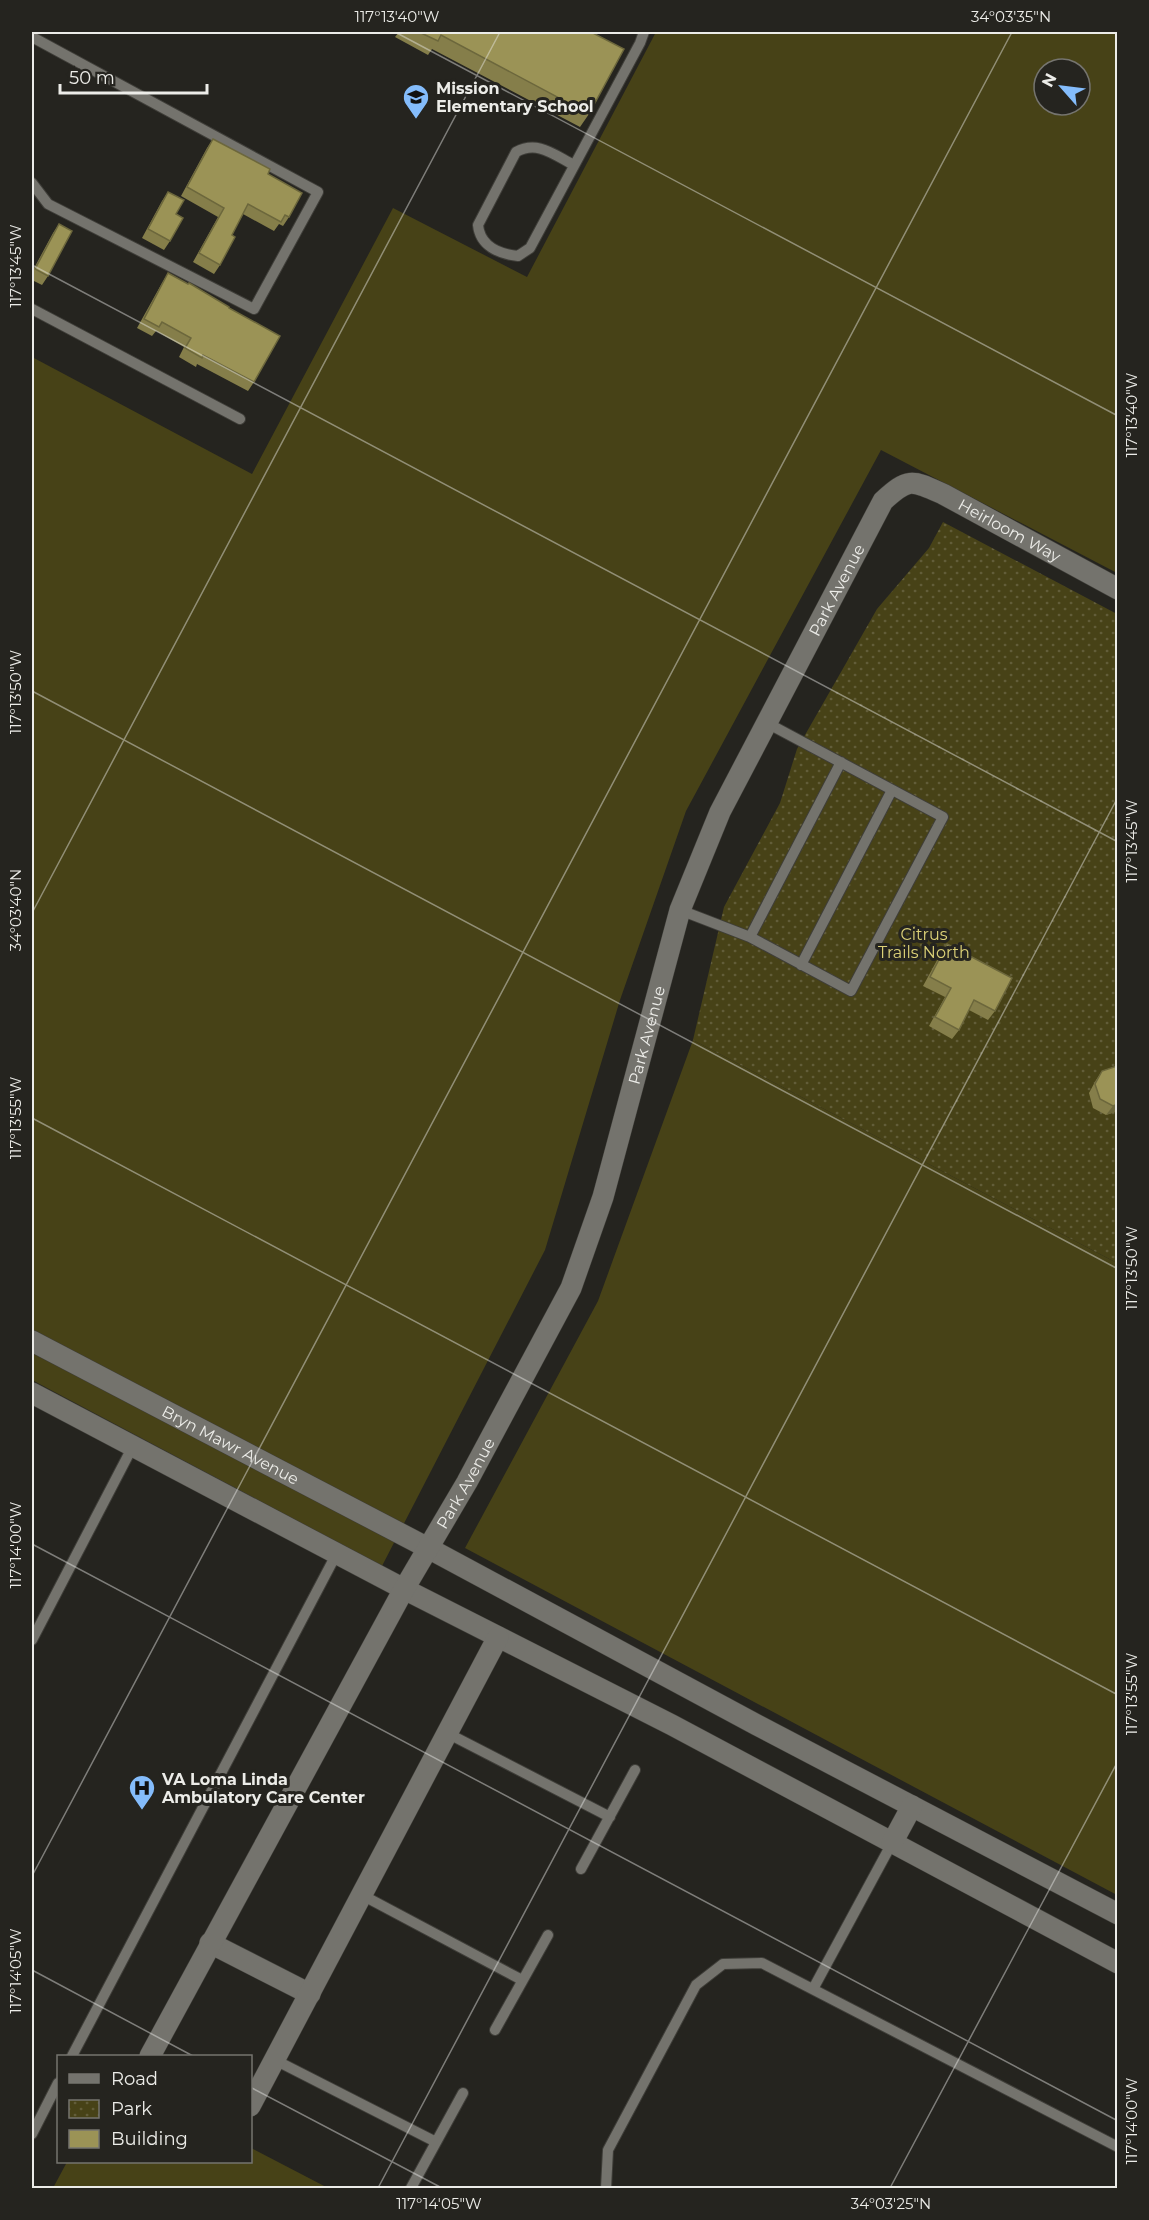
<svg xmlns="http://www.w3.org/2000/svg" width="1149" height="2220" viewBox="0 0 1149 2220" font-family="Montserrat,sans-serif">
<defs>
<pattern id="park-dots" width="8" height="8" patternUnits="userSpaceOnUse" patternTransform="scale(1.5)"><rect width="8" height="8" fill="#474217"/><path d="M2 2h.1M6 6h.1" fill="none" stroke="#625d39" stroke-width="1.8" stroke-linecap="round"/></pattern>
</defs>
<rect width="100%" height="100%" fill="#25241f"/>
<path fill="#474217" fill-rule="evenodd" d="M656,32H1117V573L881,450L686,811L620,1000L545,1250L382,1566L32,1380V357L252,474L393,208L527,277ZM1044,69H1080V105H1044Z
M693,1040L1117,1263V1895L465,1548L598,1301Z
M251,2148L328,2188H53L67,2162H250Z"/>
<path fill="url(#park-dots)" d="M943,522L1117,614V1263L693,1040L724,907L780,803L797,749L877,609L929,548Z"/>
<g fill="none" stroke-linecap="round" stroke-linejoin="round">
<g stroke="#3f3e39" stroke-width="12">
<path id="lane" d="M32,37L318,192L254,309L48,204L32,183
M574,165C554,155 538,140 516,152L478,225C480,246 499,254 518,256L530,248L640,43L644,32
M32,309L240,419
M680,910L750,937L851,991L943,817L767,723
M750,937L841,762
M801,965L892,790
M32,1640L133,1446
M447,1733L610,1817
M581,1869L635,1770
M362,1895L522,1980
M813,1989L892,1843
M495,2030L548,1935
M72,2056L337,1553
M275,2060L436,2142
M32,2134L58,2083
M411,2188L463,2093
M606,2188L608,2150L696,1985L723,1964L762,1963L1118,2147"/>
</g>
<g stroke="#3f3e39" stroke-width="22">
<g id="street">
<path id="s1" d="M32,1341L428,1548L757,1725L1118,1914"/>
<path d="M32,1393L404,1589L672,1725L1118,1963"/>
<path d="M892,1843L912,1806"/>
<path d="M210,1943L310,1994"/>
<path id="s2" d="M150,2056L404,1589L467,1482L571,1288L603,1197L680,910L720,812L883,501C909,477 912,480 943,494L1118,589"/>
<path d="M250,2106L498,1637"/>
</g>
</g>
<use href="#lane" stroke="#74736d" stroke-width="10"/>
<use href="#street" stroke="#74736d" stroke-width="21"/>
</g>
<path fill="#857e4a" d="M399,32H591L589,114L580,127L432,49L428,55L395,37Z
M213,139L268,174L289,217L283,226L279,224L274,231L243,214L232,235L220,265L214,274L193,262L218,217L181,196L207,148Z
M168,192L176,214L170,241L164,250L142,238L162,201Z
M59,224L48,276L42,285L32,280V272L53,233Z
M168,273L229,308L254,382L248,391L197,364L196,367L179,357L184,347L156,331L152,336L137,328L162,283Z
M947,944L995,1011L988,1020L969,1010L959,1030L952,1039L929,1026L945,997L923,986L941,953Z
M1102,1071L1118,1111L1106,1115L1093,1108L1089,1093L1096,1080Z"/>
<path fill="#6c673c" d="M1118,1104V1111L1106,1115L1113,1106Z"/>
<path fill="#9b9356" stroke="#6c673c" stroke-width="1.5" d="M419,32H591L624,49L589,114L441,35L438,41Z
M213,139L270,169L268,174L302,193L289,217L285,215L281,222L248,204L232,235L235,237L220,265L199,253L224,208L187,187Z
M168,192L184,200L176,214L183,218L170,241L148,229Z
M59,224L72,231L48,276L35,269Z
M168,273L188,284L189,283L229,307V308L280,336L254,382L203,355L202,358L185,348L191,338L162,322L159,327L144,319Z
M947,944L1012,978L995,1011L974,1000L959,1030L935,1017L951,988L930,977Z
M1117,1066L1118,1067V1104L1113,1106L1100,1099L1095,1084L1102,1071Z"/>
<path fill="none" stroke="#ecece8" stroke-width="1.5" stroke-opacity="0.45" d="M395,32L1118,416M32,265L1118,842M32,691L1118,1269M32,913L500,32M32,1118L1118,1695M32,1544L1118,2121M32,1876L1012,32M32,1970L193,2056M250,2087L442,2188M378,2188L1118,797M890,2188L1118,1761"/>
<defs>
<g id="school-pin" transform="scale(1.35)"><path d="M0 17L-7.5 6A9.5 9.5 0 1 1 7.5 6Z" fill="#84bcfb" stroke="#25241f"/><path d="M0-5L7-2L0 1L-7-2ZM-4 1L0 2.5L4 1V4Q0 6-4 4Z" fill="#111"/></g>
<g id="hospital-pin" transform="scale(1.35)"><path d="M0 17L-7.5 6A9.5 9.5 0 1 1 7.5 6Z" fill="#84bcfb" stroke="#25241f"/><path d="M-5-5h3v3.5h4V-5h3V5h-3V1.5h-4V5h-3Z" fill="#111"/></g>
</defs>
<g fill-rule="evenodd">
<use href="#school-pin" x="416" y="97"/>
<use href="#hospital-pin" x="142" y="1788"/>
</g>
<g text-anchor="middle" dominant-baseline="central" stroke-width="6" stroke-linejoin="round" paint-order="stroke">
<g font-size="16" font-weight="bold" fill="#ecece8" stroke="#25241f" text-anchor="start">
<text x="436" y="88">Mission<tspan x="436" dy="18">Elementary School</tspan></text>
<text x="162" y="1779">VA Loma Linda<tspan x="162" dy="18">Ambulatory Care Center</tspan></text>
</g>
<g font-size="16" fill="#ecece8" stroke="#25241f">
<text stroke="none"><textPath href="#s2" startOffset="1870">Heirloom Way</textPath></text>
<text stroke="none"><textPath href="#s2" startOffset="1626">Park Avenue</textPath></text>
<text stroke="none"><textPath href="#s2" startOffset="1140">Park Avenue</textPath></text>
<text stroke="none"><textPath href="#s1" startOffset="224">Bryn Mawr Avenue</textPath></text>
<text stroke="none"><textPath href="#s2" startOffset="654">Park Avenue</textPath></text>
</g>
<g font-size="16" fill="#dcd177" stroke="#25241f">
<text x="924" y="934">Citrus<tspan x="924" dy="18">Trails North</tspan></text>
</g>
</g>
<rect width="1149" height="2220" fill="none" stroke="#25241f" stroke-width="66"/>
<rect x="57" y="2055" width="195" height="108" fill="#25241f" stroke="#75746f" stroke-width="1.5"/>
<rect x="69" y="2074" width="30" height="9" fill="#74736d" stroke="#75746f" stroke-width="1.5"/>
<text x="111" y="2085" font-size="18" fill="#ecece8">Road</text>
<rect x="69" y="2100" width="30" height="18" fill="url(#park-dots)" stroke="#75746f" stroke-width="1.5"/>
<text x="111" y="2115" font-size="18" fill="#ecece8">Park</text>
<rect x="69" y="2130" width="30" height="18" fill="#9b9356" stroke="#75746f" stroke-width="1.5"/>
<text x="111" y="2145" font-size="18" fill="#ecece8">Building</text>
<g transform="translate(1062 87) rotate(298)"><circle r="28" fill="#25241f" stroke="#75746f" stroke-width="1.5"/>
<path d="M0-4.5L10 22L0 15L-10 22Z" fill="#84bcfb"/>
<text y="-9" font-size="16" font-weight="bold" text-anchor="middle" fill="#ecece8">N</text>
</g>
<path d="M60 84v9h147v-9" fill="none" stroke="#ecece8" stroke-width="3"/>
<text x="69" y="84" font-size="18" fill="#ecece8" stroke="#25241f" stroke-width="4.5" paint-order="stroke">50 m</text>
<rect x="33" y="33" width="1083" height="2154" fill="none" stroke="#ecece8" stroke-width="2"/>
<g font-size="15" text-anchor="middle" fill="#ecece8">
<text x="397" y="22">117°13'40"W</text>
<text x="1011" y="22">34°03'35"N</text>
<text transform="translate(16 266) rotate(-90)" y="5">117°13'45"W</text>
<text transform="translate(1132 415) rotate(-90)" y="5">117°13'40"W</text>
<text transform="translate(16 692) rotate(-90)" y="5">117°13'50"W</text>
<text transform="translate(1132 841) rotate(-90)" y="5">117°13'45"W</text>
<text transform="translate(16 910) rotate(-90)" y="5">34°03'40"N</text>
<text transform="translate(16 1118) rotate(-90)" y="5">117°13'55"W</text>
<text transform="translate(1132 1268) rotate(-90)" y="5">117°13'50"W</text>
<text transform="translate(16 1545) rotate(-90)" y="5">117°14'00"W</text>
<text transform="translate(1132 1694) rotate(-90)" y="5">117°13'55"W</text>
<text transform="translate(16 1971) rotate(-90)" y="5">117°14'05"W</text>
<text transform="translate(1132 2121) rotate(-90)" y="5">117°14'00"W</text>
<text x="439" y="2209">117°14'05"W</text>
<text x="891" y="2209">34°03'25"N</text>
</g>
</svg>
